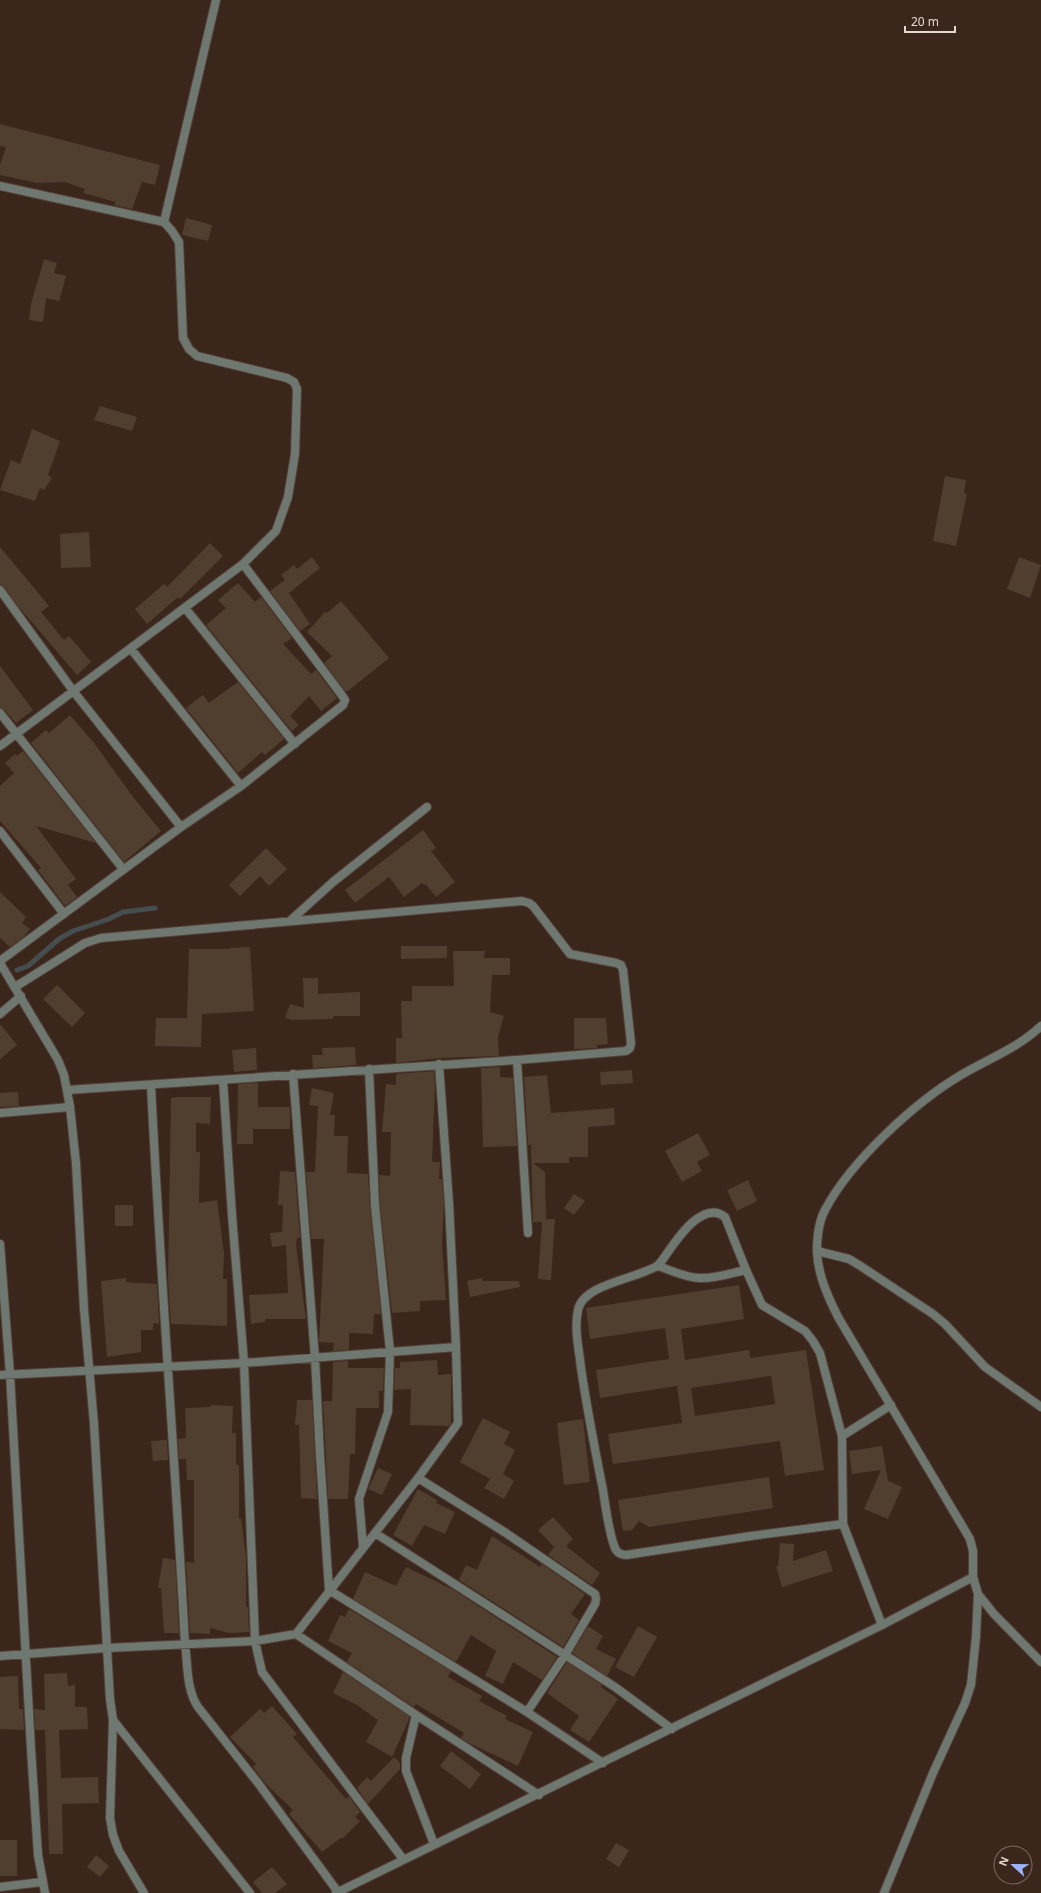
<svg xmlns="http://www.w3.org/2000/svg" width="1041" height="1893" viewBox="0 0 1041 1893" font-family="'Noto Sans',sans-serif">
<rect width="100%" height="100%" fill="#3a261b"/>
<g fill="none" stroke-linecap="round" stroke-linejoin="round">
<path stroke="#464d4e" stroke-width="5" d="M17,970L28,966L59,939L73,931L109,919L123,912L155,908"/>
</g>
<path fill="#503f2f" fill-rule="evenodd" d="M0,124L160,165L155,185L142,182L132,209L114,205L116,202L83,193L85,189L65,182L37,183L0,175V165L6,147L0,146Z
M186,218L212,225L208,241L182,235Z
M44,259L57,263L54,273L66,276L59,301L46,298L43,322L29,320L31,304Z
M100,406L137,417L132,431L94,420Z
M32,429L60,441L48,475L52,478L44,490L40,488L35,501L0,490L11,460L20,464Z
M945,476L966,480L964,493L967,494L956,546L933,541Z
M89,532L91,567L61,568L60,534Z
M210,543L223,556L180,599L178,597L147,624L135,609L164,584L167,587Z
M0,547L49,606L41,612L64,640L69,636L91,662L77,675L18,606L4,587L0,584Z
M312,557L320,568L289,593L310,624L300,631L270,591L285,580L281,575L294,565L297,569Z
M1019,557L1041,565L1030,598L1007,589Z
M238,583L255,602L261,597L292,638L283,644L311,674L316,670L337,698L321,711L309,696L290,716L299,725L292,731L206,625L226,608L218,600Z
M341,601L389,658L348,691H345L324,663L332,656L307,632L325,612L327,613Z
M0,666L33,710L16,723L4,710L0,708Z
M238,682L284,739L265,755L262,752L238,773L186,708L203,695L209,703Z
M70,715L94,743L133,797L161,831L124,862L31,743L46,730L49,733Z
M23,751L96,843L36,826L76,879L68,885L77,897L65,906L38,870L41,868L0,821V786L14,773L5,763L15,754L17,756Z
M423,830L436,848L431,851L455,882L436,897L426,884L424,885L422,883L404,897L389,877L355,903L345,890Z
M266,848L287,869L269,886L260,876L240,896L229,885Z
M0,892L26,917L22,923L30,929L25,936L10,947L0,938Z
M401,946H447V958L401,959Z
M250,947L254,1011L202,1014L201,1047L155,1046L156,1018H187L189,949H230V948Z
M453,951H485L484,958H510V975H492L490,1012L504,1016L498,1037L499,1056L439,1058L396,1063V1038H402L401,1001H412V986H454Z
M303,978H318V994L360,992V1016H333V1019L293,1020L285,1018L290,1004L304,1008Z
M57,985L85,1013L72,1027L43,999Z
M574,1018H606L608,1044L597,1045V1048L574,1049Z
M0,1024L17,1045L0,1059Z
M355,1047L356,1065L313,1068L312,1055H323L322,1048Z
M256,1048L257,1070L234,1072L232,1050Z
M500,1067V1077L513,1078L517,1146L483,1147L481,1068Z
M632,1070L633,1083L601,1085L600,1072Z
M434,1071L435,1085L432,1162H440L439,1179H442L444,1203L442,1243L446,1300L420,1301V1311L392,1313L380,1206L379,1175L390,1176L391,1132H382L386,1084L396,1085V1074Z
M547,1075L551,1113L614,1108L615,1125L588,1127V1157H569V1163H533L545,1172L546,1219H555L551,1280L538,1279L542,1222H533L531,1145H528L524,1077Z
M258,1083V1107H290V1129H253V1144H237L238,1084Z
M312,1088L334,1093L330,1115H335L334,1136H348L347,1173L368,1174L370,1207L381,1314H374L373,1334L349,1333V1350L333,1351L334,1343L319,1342L324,1239H311L306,1172H315L318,1106L309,1105Z
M18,1092L19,1106L0,1107V1093Z
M178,1097H211L210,1124L196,1123V1152H200L199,1203L217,1200L224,1253L223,1279H227V1326L171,1324L168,1279L171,1098Z
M698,1133L710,1155L697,1162L702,1171L682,1182L665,1151Z
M280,1171L295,1172L300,1238H297L296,1244L306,1319H265V1322L251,1324L249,1295L288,1293L286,1245L272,1247L270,1233L282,1232L283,1205H278Z
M748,1180L757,1201L737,1211L727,1190Z
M574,1194L585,1201L574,1215L564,1208Z
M115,1205H133V1226H115Z
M126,1278V1282L157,1284L159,1324L153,1323V1330H141V1352L107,1357L101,1281Z
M482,1278L483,1281H519L520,1287L470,1297L467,1281Z
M739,1285L744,1319L681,1329L685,1360L749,1350L750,1358L806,1350L824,1470L785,1476L780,1441L613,1464L608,1434L682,1423L677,1386L600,1398L596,1370L669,1359L665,1328L590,1339L586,1308ZM771,1376L775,1404L695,1416L691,1388Z
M437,1360L438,1375L451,1374V1423L449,1426L410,1425L411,1389L394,1390L395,1368H400V1362Z
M348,1361V1368H384L383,1391H379V1408H356L355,1454H350L348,1499H328L323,1401H332L333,1362Z
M297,1400H312L317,1499L301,1498L299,1425H295Z
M211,1405L233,1406L232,1433H236V1465H239V1518H241L246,1558V1607H248L249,1632L229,1633L210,1628V1634L190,1633L186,1562L194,1563V1480H187L186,1459H179L178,1439L186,1438L185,1408L210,1407Z
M483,1418L510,1432L504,1444L515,1450L503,1474L514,1481L504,1499L484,1488L490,1479L460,1462Z
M583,1419L590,1482L564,1485L557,1423Z
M167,1440L168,1460L153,1461L151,1441Z
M882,1446L888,1481L902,1487L888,1519L864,1509L881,1470L852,1474L849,1451Z
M378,1468L392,1474L382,1495L368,1489Z
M769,1477L773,1508L649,1527L639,1521L632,1530L623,1531L618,1500Z
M418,1489L437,1500L436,1503L455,1512L445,1534L424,1525L412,1546L393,1535Z
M553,1517L573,1539L566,1546L600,1573L592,1585L548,1555L554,1547L538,1530Z
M492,1536L540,1567L542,1564L585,1594L571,1614L579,1620L563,1647L459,1580L466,1565L477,1570Z
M780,1543L794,1544L793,1561L826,1550L833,1571L782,1587L776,1566H778Z
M163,1558L175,1560L179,1633H164L161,1588H158Z
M406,1567L454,1590L557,1657L542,1680L513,1662L503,1684L485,1676L496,1651L471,1635L456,1662L353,1599L365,1572L396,1586Z
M349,1609L451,1671L448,1677L482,1696L479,1701L507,1716L505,1719L533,1732L518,1766L471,1744L461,1738L464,1733L416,1704L414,1707L347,1662L352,1653L328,1641L340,1615L345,1617Z
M588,1626L603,1636L596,1649L616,1659L607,1676L572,1653Z
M638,1626L657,1637L634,1677L615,1667Z
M567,1662L602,1685L601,1687L618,1699L589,1742L570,1730L579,1716L547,1693Z
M343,1672L410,1717L392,1757L366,1742L378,1720L357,1705L333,1693Z
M67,1673L68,1686L75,1685V1707H87L88,1729L59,1730L61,1778L98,1777L99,1803L62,1804L63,1854H49L45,1730H35L34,1709L45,1710L44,1674Z
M18,1676L19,1709H23L24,1730L0,1729V1677Z
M272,1706L297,1734L293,1737L346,1799L349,1796L360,1812L355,1817L360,1821L342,1839L341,1838L322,1852L289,1814L293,1810L264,1782L253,1767L256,1764L230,1737L260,1709L264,1713Z
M451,1751L481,1774L470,1789L440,1766Z
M394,1757L400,1763V1769L368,1804L357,1788L367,1777L371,1781Z
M0,1840H17V1876H0Z
M616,1843L629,1850L619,1867L606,1859Z
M96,1855L109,1866L100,1877L87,1867Z
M272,1867L287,1884L275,1893H262L253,1882Z"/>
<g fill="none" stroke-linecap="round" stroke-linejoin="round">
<g stroke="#554238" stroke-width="10">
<path id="service" d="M658,1266C671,1270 685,1278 700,1278C715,1279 731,1273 746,1270
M842,1436L891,1405
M843,1524L751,1536L626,1555C622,1555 618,1553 616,1550C610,1539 605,1504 603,1490C595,1450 587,1409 581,1368C579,1349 574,1329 578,1310C583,1284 636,1279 657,1266C661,1263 665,1256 668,1252C679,1236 704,1200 725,1217L746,1270L762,1305L805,1331L813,1341L820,1353L842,1436L843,1524L882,1625"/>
</g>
<g stroke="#554238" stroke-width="10">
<path id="minor" d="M0,186L164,222L172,231L179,242L183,338L189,349L197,356L287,378L294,382L297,389L295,454L288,497L276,531L243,564L0,746
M164,222L216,0
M0,590L74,692L181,827
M185,608L295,744
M131,649L241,786
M0,713L123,869
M0,831L64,914
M291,920L333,882L427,807
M0,961L181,827L241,786L343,705L345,700L341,694L243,564
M15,987L85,943L101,938L522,901L529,903L533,906L570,954L616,963L621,965L623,970L631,1043L630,1048L626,1051L517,1060L67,1090
M0,1014L21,996
M517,1060L528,1233
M293,1074L315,1358L320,1456L329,1590L527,1712L603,1763
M223,1080L232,1215L244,1363L255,1641L262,1672L403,1859
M151,1085C160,1271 175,1457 185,1644C188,1665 186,1689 198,1707L258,1783L338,1892
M0,1113L70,1107
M0,1244L10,1374L31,1749L38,1855L45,1893
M817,1251L849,1259L859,1265L933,1314L945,1324L985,1367L1041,1407
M0,1375L244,1363L456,1347
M418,1478L506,1533L595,1594L596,1599L595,1604L565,1655L527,1712
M375,1533L615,1687L672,1729
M363,1546L359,1499L388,1412L390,1351L375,1206L369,1069
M978,1594L994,1614L1041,1662
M296,1634L416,1715L539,1795
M0,1656L107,1648L255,1641L296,1634L418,1478L458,1423L456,1347L449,1203L439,1064
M416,1715L406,1758V1771L434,1844
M113,1720L110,1818L113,1835L119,1851L144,1893
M0,1887L42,1882
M884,1893L933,1773L965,1703L971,1685L976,1637L978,1594L973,1577"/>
</g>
<g stroke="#554238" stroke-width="10">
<path id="tertiary" d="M0,963L58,1060L64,1075L70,1107L76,1163L84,1309L94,1424L110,1699L113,1720L250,1893
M336,1893L882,1625L973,1577V1551L970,1539L838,1317C828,1297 818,1275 817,1252C817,1239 819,1221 825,1210C850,1162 914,1103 961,1075C988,1059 1018,1048 1041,1026"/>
</g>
<use href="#service" stroke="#6e7871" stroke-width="8"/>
<use href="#minor" stroke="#6e7871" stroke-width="8"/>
<use href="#tertiary" stroke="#6e7871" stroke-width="8"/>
</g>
<g transform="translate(1013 1865) rotate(292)"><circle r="19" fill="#3a261b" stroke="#7e6d63"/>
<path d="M0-3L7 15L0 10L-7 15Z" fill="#9cb4fd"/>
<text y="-6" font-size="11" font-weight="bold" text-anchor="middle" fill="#e5d8d0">N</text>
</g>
<path d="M905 26v6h50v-6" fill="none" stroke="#e5d8d0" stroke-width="2"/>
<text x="911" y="26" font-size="12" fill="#e5d8d0" stroke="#3a261b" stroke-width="3" paint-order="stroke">20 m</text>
</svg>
